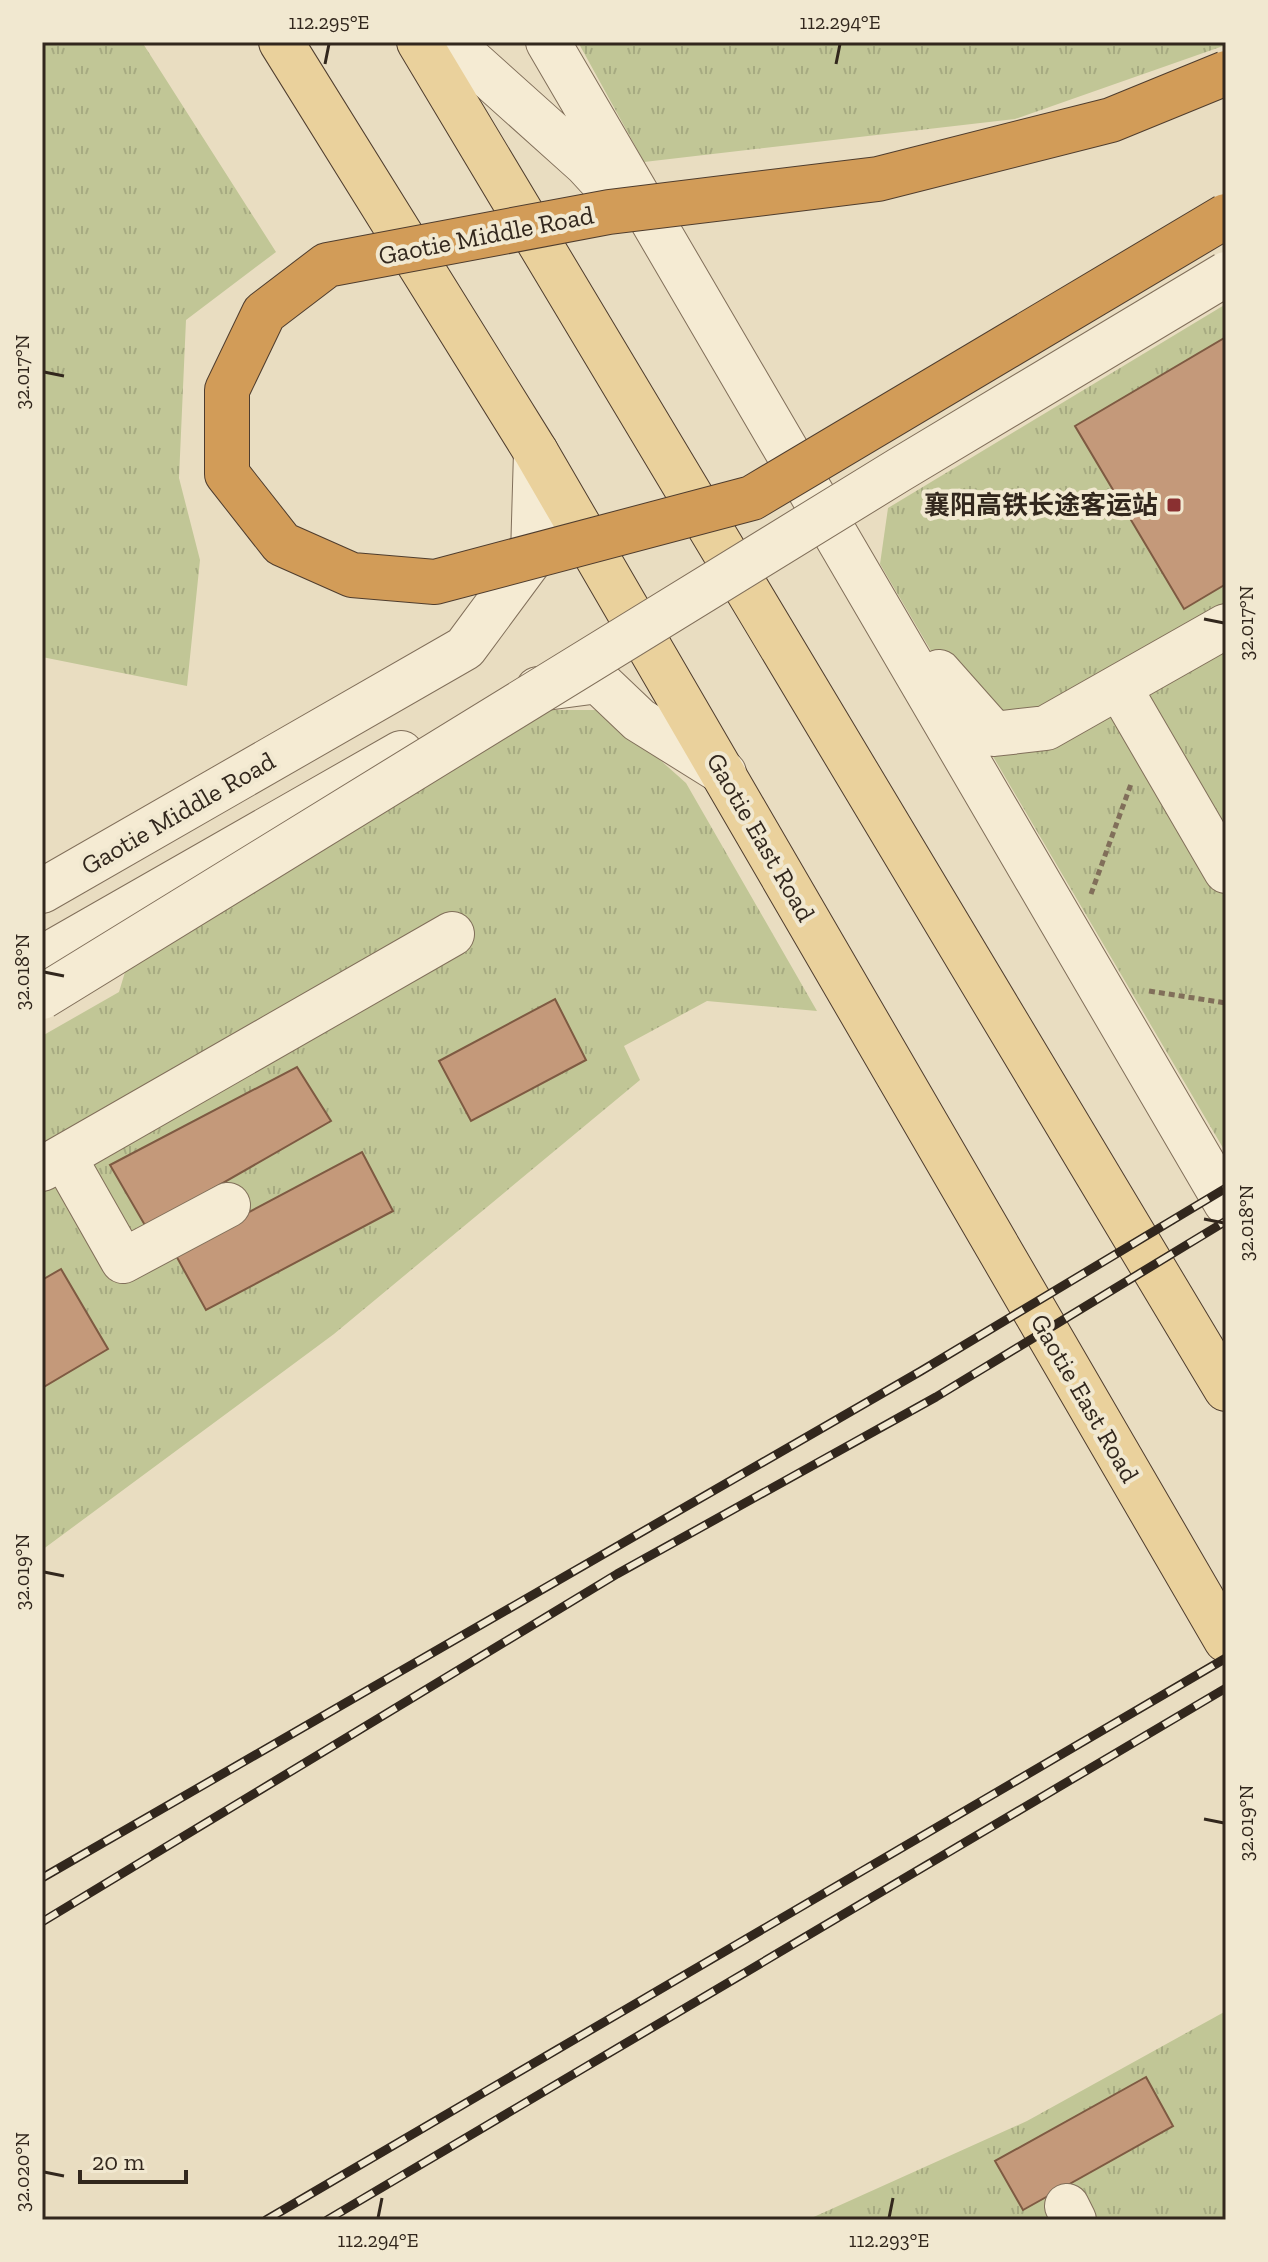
<svg xmlns="http://www.w3.org/2000/svg" width="1268" height="2262" viewBox="0 0 1268 2262" font-family="'Zilla Slab','Noto Sans SC',serif">
<defs>
<pattern id="grass-tufts" width="24" height="20" patternUnits="userSpaceOnUse" patternTransform="scale(2)"><rect width="24" height="20" fill="#c1c696"/><path d="M3 7l-1-3M5 7V3M7 7l1-3M15 17l-1-3M17 17v-4M19 17l1-3" fill="none" stroke="#a6aa81"/></pattern>
</defs>
<rect width="100%" height="100%" fill="#e9ddc1"/>
<path fill="url(#grass-tufts)" d="M42,42H142L276,252L186,320L179,478L200,560L187,686L42,657Z
M578,42H1226V45L1015,119L644,162Z
M1226,304V1153L880,564L888,508Z
M543,710H604L686,783L817,1011L707,1001L624,1046L640,1080L334,1334L42,1550V1036L119,992L128,962Z
M1226,2011V2220H807L1027,2121Z"/>
<path fill="#c4997a" stroke="#7e5a42" stroke-width="2" d="M1226,337V584L1184,609L1075,426Z
M555,999L586,1060L471,1121L439,1061Z
M297,1067L331,1121L146,1227L110,1165Z
M362,1152L393,1211L206,1310L174,1252Z
M61,1269L108,1349L42,1388V1280Z
M1146,2077L1173,2126L1023,2210L995,2161Z"/>
<g fill="none" stroke-linecap="round" stroke-linejoin="round">
<g stroke="#816f5a" stroke-width="46">
<path id="minor" d="M450,42L586,164L621,202
M548,42L1226,1203
M939,672L994,734L1046,728L1226,626
M1119,687L1226,871
M538,689L598,681L639,720L724,773
M42,891L465,648L533,556L536,452
M42,958L401,753
M64,1157L123,1261L228,1205
M42,1169L452,934
M1067,2206L1074,2220"/>
</g>
<g stroke="#4f3d2e" stroke-width="46">
<path id="major" d="M281,42L536,452L1226,1640
M419,42L1226,1389"/>
</g>
<path stroke="#816f5a" stroke-width="5" stroke-dasharray="6 4" stroke-linecap="butt" d="M1091,894L1131,784
M1149,991L1226,1003"/>
<use href="#minor" stroke="#f5ebd3" stroke-width="44"/>
<use href="#major" stroke="#ead19c" stroke-width="44"/>
<g stroke="#32271d" stroke-width="9">
<path id="rail" d="M42,1878L921,1371L1226,1188
M42,1922L617,1574L936,1397L1226,1221
M266,2220L1226,1658
M327,2220L1226,1688"/>
</g>
<use href="#rail" stroke="#f1e8d0" stroke-width="6" stroke-dasharray="18" stroke-linecap="butt"/>
<g stroke="#816f5a" stroke-width="46" stroke-linecap="butt">
<path id="minor-bridge" d="M42,997L899,470L1226,274"/>
</g>
<g stroke="#4f3d2e" stroke-width="46" stroke-linecap="butt">
<path id="highway-bridge" d="M1226,73L1111,120L878,179L609,212L327,265L264,313L227,390V474L282,544L352,575L435,582L752,498L1226,216"/>
</g>
<use href="#minor-bridge" stroke="#f5ebd3" stroke-width="44"/>
<use href="#highway-bridge" stroke="#d29c58" stroke-width="44"/>
</g>
<path fill="none" stroke="#32271d" stroke-width="3" d="M325,64L329,44M836,64L840,44M44,372L64,376M1204,619L1224,623M44,972L64,976M1204,1219L1224,1223M44,1572L64,1576M1204,1819L1224,1823M44,2172L64,2176M378,2218L382,2198M889,2218L893,2198"/>
<rect fill="#8a3031" stroke="#f1e8d0" stroke-width="3" x="1166" y="497" width="16" height="16" rx="4"/>
<g text-anchor="middle" dominant-baseline="central" stroke-width="8" stroke-linejoin="round" paint-order="stroke">
<g font-size="26" fill="#32271d" stroke="#f1e8d0">
<text transform="translate(486 235) rotate(-11)">Gaotie Middle Road</text>
<text transform="translate(178 813) rotate(-30)">Gaotie Middle Road</text>
<text transform="translate(761 837) rotate(60)">Gaotie East Road</text>
<text transform="translate(1085 1398) rotate(60)">Gaotie East Road</text>
</g>
<g font-size="26" font-weight="bold" fill="#32271d" stroke="#f1e8d0" text-anchor="end">
<text x="1158" y="505">襄阳高铁长途客运站</text>
</g>
</g>
<rect width="1268" height="2262" fill="none" stroke="#f1e8d0" stroke-width="88"/>
<path d="M80 2170v12h106v-12" fill="none" stroke="#32271d" stroke-width="4"/>
<text x="92" y="2170" font-size="24" fill="#32271d" stroke="#f1e8d0" stroke-width="6" paint-order="stroke">20 m</text>
<rect x="44" y="44" width="1180" height="2174" fill="none" stroke="#32271d" stroke-width="3"/>
<g font-size="20" text-anchor="middle" fill="#32271d">
<text x="329" y="29">112.295°E</text>
<text x="840" y="29">112.294°E</text>
<text transform="translate(22 372) rotate(-90)" y="7">32.017°N</text>
<text transform="translate(1246 623) rotate(-90)" y="7">32.017°N</text>
<text transform="translate(22 972) rotate(-90)" y="7">32.018°N</text>
<text transform="translate(1246 1223) rotate(-90)" y="7">32.018°N</text>
<text transform="translate(22 1572) rotate(-90)" y="7">32.019°N</text>
<text transform="translate(1246 1823) rotate(-90)" y="7">32.019°N</text>
<text transform="translate(22 2172) rotate(-90)" y="7">32.020°N</text>
<text x="378" y="2247">112.294°E</text>
<text x="889" y="2247">112.293°E</text>
</g>
</svg>
